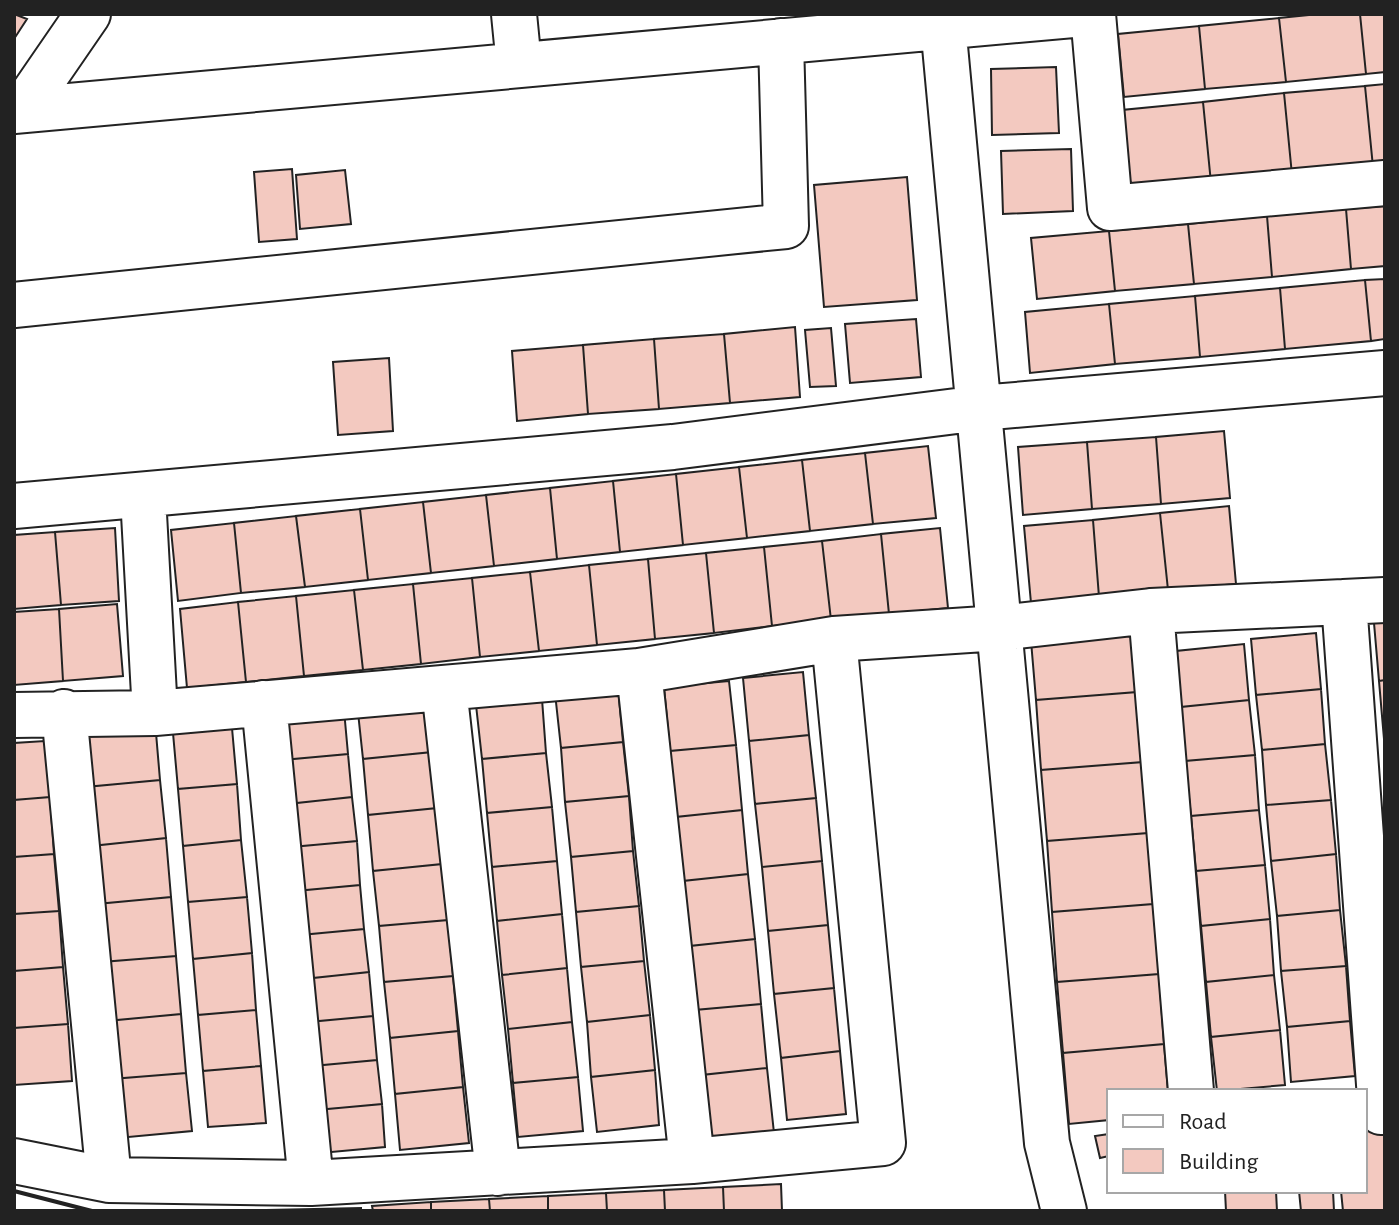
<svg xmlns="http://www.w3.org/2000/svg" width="1399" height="1225" viewBox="0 0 1399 1225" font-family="'Alegreya Sans',sans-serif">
<rect width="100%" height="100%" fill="#fff"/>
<path fill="#f3c9c0" stroke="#222" stroke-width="2" d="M14,14L27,19L14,39Z
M1319,14H1360L1366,74L1286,82L1279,18Z
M1360,14H1385V72L1366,74Z
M1279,18L1286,82L1205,89L1199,26Z
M1199,26L1205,89L1124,97L1118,34Z
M1056,67L1059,133L992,135L991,69Z
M1385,84V166L1373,167L1365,86Z
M1365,86L1373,167L1292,175L1284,93Z
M1284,93L1292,175L1211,183L1203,102Z
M1203,102L1211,183L1130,191L1122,110Z
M1071,149L1073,211L1003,214L1001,151Z
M292,169L297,239L259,242L254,172Z
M345,170L351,224L300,229L296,175Z
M907,177L917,300L824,307L814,185Z
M1385,206V266L1351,269L1346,209Z
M1346,209L1351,269L1272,277L1267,216Z
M1267,216L1272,277L1194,284L1188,224Z
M1188,224L1194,284L1115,291L1109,231Z
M1109,231L1115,291L1037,299L1031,238Z
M1385,279V339L1371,341L1365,280Z
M1365,280L1371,341L1285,349L1280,288Z
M1280,288L1285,349L1200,357L1195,296Z
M1195,296L1200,357L1115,364L1109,304Z
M1109,304L1115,364L1030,373L1025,312Z
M916,319L921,377L850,383L845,324Z
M795,327L800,397L730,403L724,334Z
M831,328L836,386L810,387L805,330Z
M724,334L730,403L659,409L654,339Z
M654,339L659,409L588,414L583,345Z
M583,345L588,414L517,421L512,351Z
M389,358L393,431L338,435L333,362Z
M1224,431L1230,498L1161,504L1156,437Z
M1156,437L1161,504L1092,509L1087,442Z
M1087,442L1092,509L1023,515L1018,447Z
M928,446L936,518L873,524L865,453Z
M865,453L873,524L810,531L802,460Z
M802,460L810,531L747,538L739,467Z
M739,467L747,538L683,545L676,474Z
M676,474L683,545L620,552L613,481Z
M613,481L620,552L557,559L550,488Z
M550,488L557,559L494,566L486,495Z
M486,495L494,566L431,573L423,502Z
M423,502L431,573L368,580L360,509Z
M1229,506L1236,584L1168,590L1160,513Z
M360,509L368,580L305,587L296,516Z
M1160,513L1168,590L1099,597L1093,520Z
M296,516L305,587L241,593L234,523Z
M1093,520L1099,597L1031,603L1024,526Z
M234,523L241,593L178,601L171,530Z
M115,528L119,601L61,605L55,532Z
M940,528L948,608L889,614L881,534Z
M55,532L61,605L14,609V535Z
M881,534L889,614L831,620L822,541Z
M822,541L831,620L772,626L764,547Z
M764,547L772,626L714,633L706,553Z
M706,553L714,633L655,639L648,559Z
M648,559L655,639L597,645L589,565Z
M589,565L597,645L539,651L530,572Z
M530,572L539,651L480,657L472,578Z
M472,578L480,657L421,664L413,584Z
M413,584L421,664L363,670L354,590Z
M354,590L363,670L304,676L296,596Z
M296,596L304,676L246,682L238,602Z
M238,602L246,682L187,688L180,609Z
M117,604L123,676L63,681L59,609Z
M59,609L63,681L14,685V612Z
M1132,621L1137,692L1036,700L1030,629Z
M1385,622V680L1379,681L1374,623Z
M1316,633L1321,689L1256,695L1251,639Z
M1244,644L1249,700L1181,707L1176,651Z
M803,672L809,735L749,741L743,678Z
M1385,680V739H1384L1379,681Z
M729,681L736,745L670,751L664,687Z
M618,687L623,742L561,748L555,693Z
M1321,689L1325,744L1262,750L1256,695Z
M1137,692L1143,762L1041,770L1036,700Z
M427,696L432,752L363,759L357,703Z
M542,699L546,753L482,759L476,705Z
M1249,700L1255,755L1185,761L1181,707Z
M344,710L348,754L283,760L279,717Z
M155,721L160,780L86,787L81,729Z
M232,728L237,784L178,789L173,733Z
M809,735L816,798L755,804L749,741Z
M45,741L50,797L14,800V743Z
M623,742L629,796L565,802L561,748Z
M1325,744L1331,800L1266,805L1262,750Z
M736,745L742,810L676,817L670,751Z
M432,752L437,808L368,815L363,759Z
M546,753L552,807L487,813L482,759Z
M348,754L352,797L288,804L283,760Z
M1255,755L1259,810L1191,816L1185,761Z
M1143,762L1148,833L1047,841L1041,770Z
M160,780L166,838L92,846L86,787Z
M237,784L241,840L183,846L178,789Z
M629,796L633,851L571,857L565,802Z
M50,797L54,854L14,857V800Z
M352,797L357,841L292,847L288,804Z
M816,798L822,861L762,867L755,804Z
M1331,800L1336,854L1271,861L1266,805Z
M552,807L557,861L492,867L487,813Z
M437,808L442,864L373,871L368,815Z
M742,810L748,874L683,881L676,817Z
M1259,810L1265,865L1196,871L1191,816Z
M1148,833L1153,904L1052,912L1047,841Z
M166,838L171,897L97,904L92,846Z
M241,840L247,897L188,902L183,846Z
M357,841L360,885L296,891L292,847Z
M633,851L639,906L576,912L571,857Z
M54,854L59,911L14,914V857Z
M1336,854L1340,910L1277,916L1271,861Z
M557,861L562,914L497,921L492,867Z
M822,861L828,925L768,931L762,867Z
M442,864L448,920L379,926L373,871Z
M1265,865L1270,919L1201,926L1196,871Z
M748,874L755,939L690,946L683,881Z
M360,885L364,929L301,935L296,891Z
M171,897L176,956L102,962L97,904Z
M247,897L252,953L193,959L188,902Z
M1153,904L1159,974L1057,982L1052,912Z
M639,906L644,961L581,967L576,912Z
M1340,910L1346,966L1281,971L1277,916Z
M59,911L63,967L14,971V914Z
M562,914L567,968L502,975L497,921Z
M1270,919L1274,975L1206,982L1201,926Z
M448,920L453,976L384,982L379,926Z
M828,925L834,988L774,994L768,931Z
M364,929L369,972L304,979L301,935Z
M755,939L761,1004L695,1010L690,946Z
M252,953L256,1010L198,1015L193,959Z
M176,956L181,1014L107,1021L102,962Z
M644,961L650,1015L587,1022L581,967Z
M1346,966L1350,1021L1287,1027L1281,971Z
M63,967L68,1024L14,1028V971Z
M567,968L572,1022L508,1029L502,975Z
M369,972L373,1016L309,1022L304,979Z
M1159,974L1164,1044L1063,1053L1057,982Z
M1274,975L1280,1030L1211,1037L1206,982Z
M453,976L458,1031L390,1038L384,982Z
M834,988L840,1051L781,1058L774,994Z
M761,1004L767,1068L702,1075L695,1010Z
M256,1010L261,1066L203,1071L198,1015Z
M181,1014L186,1073L112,1079L107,1021Z
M650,1015L655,1070L591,1077L587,1022Z
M373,1016L377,1060L313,1066L309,1022Z
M1350,1021L1355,1076L1291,1082L1287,1027Z
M572,1022L578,1077L513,1083L508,1029Z
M68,1024L72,1081L14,1085V1028Z
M1280,1030L1285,1085L1217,1091L1211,1037Z
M458,1031L463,1087L395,1094L390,1038Z
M1164,1044L1168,1091H1109V1120L1069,1124L1063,1053Z
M840,1051L846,1114L787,1120L781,1058Z
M377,1060L382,1104L317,1110L313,1066Z
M261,1066L266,1123L208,1127L203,1071Z
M767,1068L774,1133L709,1139L702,1075Z
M655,1070L659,1125L597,1132L591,1077Z
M186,1073L192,1131L118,1138L112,1079Z
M578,1077L583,1131L518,1137L513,1083Z
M463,1087L469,1143L400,1150L395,1094Z
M382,1104L385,1147L321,1153L317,1110Z
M1385,1124V1211H1343L1341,1191H1365V1126Z
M1109,1134V1156L1100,1158L1095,1136Z
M781,1184L782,1211H724L723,1187Z
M723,1187L724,1211H665L664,1190Z
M664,1190L665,1211H607L606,1193Z
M1225,1191H1276L1277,1211H1226Z
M1299,1191H1333L1334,1211H1301Z
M606,1193L607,1211H548V1196Z
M548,1196V1211H490L489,1199Z
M489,1199L490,1211H431V1202Z
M431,1202V1211H373L372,1206Z
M361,1208V1211H222Z"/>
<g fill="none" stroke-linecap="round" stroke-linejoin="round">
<g stroke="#222" stroke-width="48">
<path id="street" d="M514,14L519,65
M942,14L1047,1143L1064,1211
M1093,14L1110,208L1385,183
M22,110L88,14
M14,111L1084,14
M14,305L786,226L781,41
M143,496L155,713
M14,506L673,447L980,408L1385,373
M1344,602L1381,1112
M1151,611L1191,1091
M639,671L692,1161
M444,688L498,1173
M264,703L311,1183
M64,712L109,1180
M14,715L155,713L639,671L834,639L999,628L1151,611L1385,600
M14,1161L109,1180L311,1183L692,1161L883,1143L834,639"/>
</g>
<use href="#street" stroke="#fff" stroke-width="44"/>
<path stroke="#222" stroke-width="4" d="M14,1191L92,1211"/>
</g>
<rect width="1399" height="1225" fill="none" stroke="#222222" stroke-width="32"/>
<rect x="1107" y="1089" width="260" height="104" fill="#ffffff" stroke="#a7a7a7" stroke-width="2"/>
<rect x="1123" y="1115" width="40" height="12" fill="#ffffff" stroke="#a7a7a7" stroke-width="2"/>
<text x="1179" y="1129" font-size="24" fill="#222222">Road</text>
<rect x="1123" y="1149" width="40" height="24" fill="#f3c9c0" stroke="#a7a7a7" stroke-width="2"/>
<text x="1179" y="1169" font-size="24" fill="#222222">Building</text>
</svg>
